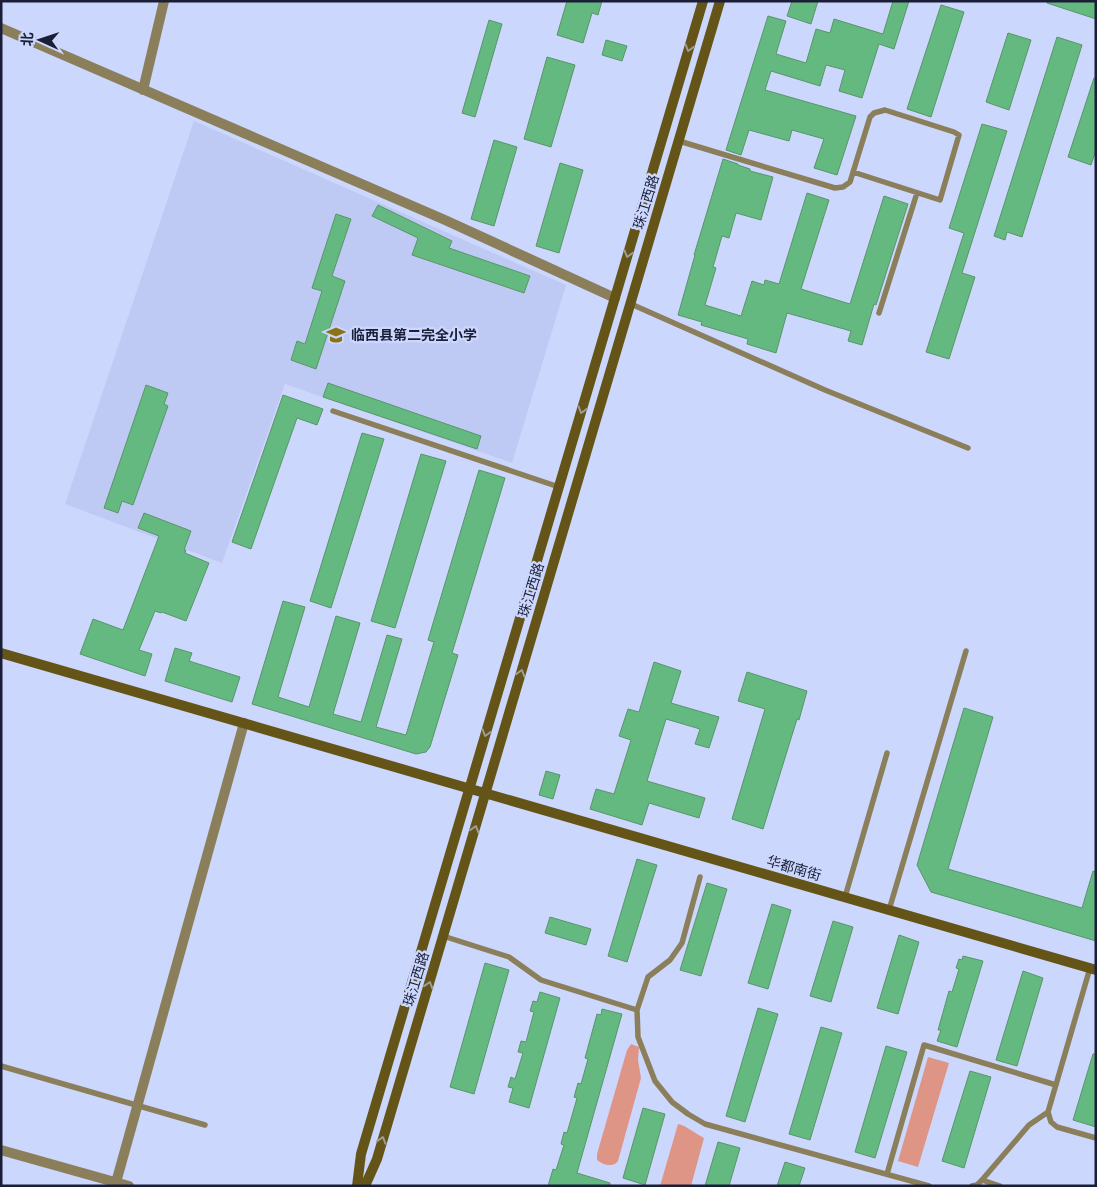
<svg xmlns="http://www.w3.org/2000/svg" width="1097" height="1187" viewBox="0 0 1097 1187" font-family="'Work Sans','Noto Sans SC',sans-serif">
<rect width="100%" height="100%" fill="#ccd7fd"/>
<path fill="#bfcaf4" d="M194,121L566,285L512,463L285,384L222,563L65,504Z"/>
<path fill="#de9585" d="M631,1044L639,1047L638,1060L641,1078L618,1161C613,1168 603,1165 597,1160V1154L627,1050Z
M928,1057L949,1063L918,1167L898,1161Z
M678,1124C685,1125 696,1134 704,1138L691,1186H660Z"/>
<path fill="#63b97f" stroke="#59956b" d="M567,1H602L598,15L592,13L583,43L557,35Z
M792,1H818L811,24L787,16Z
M893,1H909L894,49L879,44L862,98L839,91L845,70L826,65L820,86L771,71L765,90L856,116L837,175L814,168L824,139L792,130L789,141L749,130L741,155L726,150L768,16L786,21L776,54L806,63L816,29L830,33L834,19L883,34Z
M1047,1H1096V19L1047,3Z
M941,5L964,12L931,117L907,109Z
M489,20L502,24L475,117L462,113Z
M1008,33L1031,40L1009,110L986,102Z
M1057,37L1082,45L1022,237L1007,232L1005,240L994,236Z
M606,40L627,46L622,61L602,55Z
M547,57L575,65L551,147L524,139Z
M1094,78H1096V150L1091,165L1068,157Z
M982,124L1007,131L962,273L975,277L949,359L926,352L964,233L949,228Z
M494,140L517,147L494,226L471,219Z
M723,159L738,164V165L750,169V171L773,177L761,220L736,213L729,238L722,236L713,267L716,268L705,305L741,316L752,281L764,285L765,280L779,284L807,193L829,200L801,289L850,304L884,196L908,204L876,305L874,304L862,345L848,341L851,331L787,313L776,353L747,344L748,339L701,325L702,322L678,315L695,255H694Z
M560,163L583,170L559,253L536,246Z
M378,205L452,241L449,248L530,276L524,293L412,255L418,238L372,216Z
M336,214L351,219L332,276L345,281L316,369L291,360L297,341L305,344L322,291L312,288Z
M328,383L481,436L477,449L323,397Z
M146,385L168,393L164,404L168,406L133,505L122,501L118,513L104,508Z
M283,395L323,409L317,425L297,418L251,549L232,542Z
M362,433L384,439L331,608L310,601Z
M421,454L446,461L395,628L371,621Z
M479,470L505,478L452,653L458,655L430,747L426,752L416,754L252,704L283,601L305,607L278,697L309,707L336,616L360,623L333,714L361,722L387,635L402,639L376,727L406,735L434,642L428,640Z
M144,513L191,531L184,550H186L185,553L209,563L186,621L162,612L161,613L155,611L139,650L152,654L145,676L80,654L93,619L123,630L159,536L138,528Z
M175,648L192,653L189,661L240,677L232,702L165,681Z
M654,662L681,671L671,703L719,717L709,748L695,744L700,729L666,719L647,781L705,798L699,818L649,803L642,825L590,809L596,789L614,794L631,740L619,736L628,709L639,712Z
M747,672L807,691L799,720L797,719L763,829L732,819L765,709L738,701Z
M964,708L993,717L948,869L1082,908L1093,871L1096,872V941L931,892L917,865Z
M546,771L560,775L553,799L539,795Z
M637,859L657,865L627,962L608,956Z
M707,883L727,889L701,976L680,970Z
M772,904L791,910L768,989L748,983Z
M550,917L591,929L586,945L545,933Z
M833,921L853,927L831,1002L810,996Z
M899,935L919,942L898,1014L877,1008Z
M963,956L983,961L957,1047L937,1041L941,1030H938L949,991L952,992L959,969L956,968L959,959L962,960Z
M485,963L509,970L474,1094L450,1087Z
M1023,971L1043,978L1017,1066L996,1060Z
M540,992L560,998L529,1108L509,1102L513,1088L508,1087L511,1077L515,1079L523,1053L518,1052L521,1041L526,1042L534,1012L530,1011L533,1001L537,1002Z
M758,1008L778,1014L745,1122L726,1116Z
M602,1009L622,1014L577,1173L610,1183V1186H548L553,1169L556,1170L564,1145L561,1144L564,1132L567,1133L577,1098L574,1097L578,1083L581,1084L588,1059L585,1058L597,1014L601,1015Z
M821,1027L842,1033L810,1140L789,1134Z
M886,1046L907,1052L875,1158L855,1152Z
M1093,1054H1096V1127L1073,1120Z
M970,1071L991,1077L964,1168L942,1161Z
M643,1108L665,1114L645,1185L623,1178Z
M718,1142L740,1148L729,1186H705Z
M785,1162L805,1168L799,1186H777Z"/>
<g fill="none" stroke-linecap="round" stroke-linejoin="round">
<path stroke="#8a7f5a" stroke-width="5.5" d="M679,141L835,188L843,187L850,182L870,117L874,113L885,110L954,132L959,135L940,200L853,172
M631,304L825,390L968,448
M879,313L917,193
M333,411L559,487
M700,877L682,943L670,960L648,977L637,1010L638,1037L655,1081L672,1102L688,1114L705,1124L929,1186
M845,897L887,753
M889,910L966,651
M443,936L509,957L541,980L637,1010
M1,1066L205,1125
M1048,1112L1051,1122L1057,1127L1096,1138
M887,1174L924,1045L1056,1085
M982,1180L1000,1186
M972,1186L977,1185L982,1180L1029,1125L1048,1112L1090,968"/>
<path stroke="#8a7f5a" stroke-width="10" d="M1,28L445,220L615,298
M143,90L164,1
M1,1150L129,1186
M115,1186L244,723"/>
<path stroke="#655417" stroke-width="10" d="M1,653L1096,970
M357,1186L361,1154L703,1
M365,1186L377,1159L720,1"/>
</g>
<defs><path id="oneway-chevron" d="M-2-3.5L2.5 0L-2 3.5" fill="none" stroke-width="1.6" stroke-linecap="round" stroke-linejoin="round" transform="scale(1.25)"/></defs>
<g stroke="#9e9c96">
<use href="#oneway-chevron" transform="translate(689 48) rotate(107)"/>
<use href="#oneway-chevron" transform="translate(628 254) rotate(106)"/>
<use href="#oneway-chevron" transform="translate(582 410) rotate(107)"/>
<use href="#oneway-chevron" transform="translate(521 673) rotate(-73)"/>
<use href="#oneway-chevron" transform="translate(486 733) rotate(107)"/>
<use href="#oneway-chevron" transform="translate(475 829) rotate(-73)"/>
<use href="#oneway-chevron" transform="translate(429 985) rotate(-73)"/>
<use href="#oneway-chevron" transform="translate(382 1140) rotate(-73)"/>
</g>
<defs>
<g id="school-bare" transform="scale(1.5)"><path d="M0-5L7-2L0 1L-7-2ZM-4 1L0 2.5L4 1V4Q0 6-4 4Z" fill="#8b7215" stroke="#ccd7fd" stroke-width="2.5" paint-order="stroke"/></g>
</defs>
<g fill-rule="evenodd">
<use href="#school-bare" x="336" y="335"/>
</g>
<g text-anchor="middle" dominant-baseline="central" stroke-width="4.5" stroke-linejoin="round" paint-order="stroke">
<g font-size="14" fill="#1a1f37" stroke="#ccd7fd">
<text transform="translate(646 202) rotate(-73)">珠江西路</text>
<text transform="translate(531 590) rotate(-73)">珠江西路</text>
<text transform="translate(794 868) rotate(16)">华都南街</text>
<text transform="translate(416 979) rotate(-73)">珠江西路</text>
</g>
<g font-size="14" font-weight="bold" fill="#1a1f37" stroke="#ccd7fd" text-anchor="start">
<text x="351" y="335">临西县第二完全小学</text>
</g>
</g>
<rect width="1097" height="1187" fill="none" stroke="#1a1f37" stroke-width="5"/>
<g transform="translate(40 40) rotate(273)" stroke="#ccd7fd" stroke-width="4" paint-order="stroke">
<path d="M0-4L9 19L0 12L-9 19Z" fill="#1a1f37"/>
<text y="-8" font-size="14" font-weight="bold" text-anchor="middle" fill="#1a1f37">北</text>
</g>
</svg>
